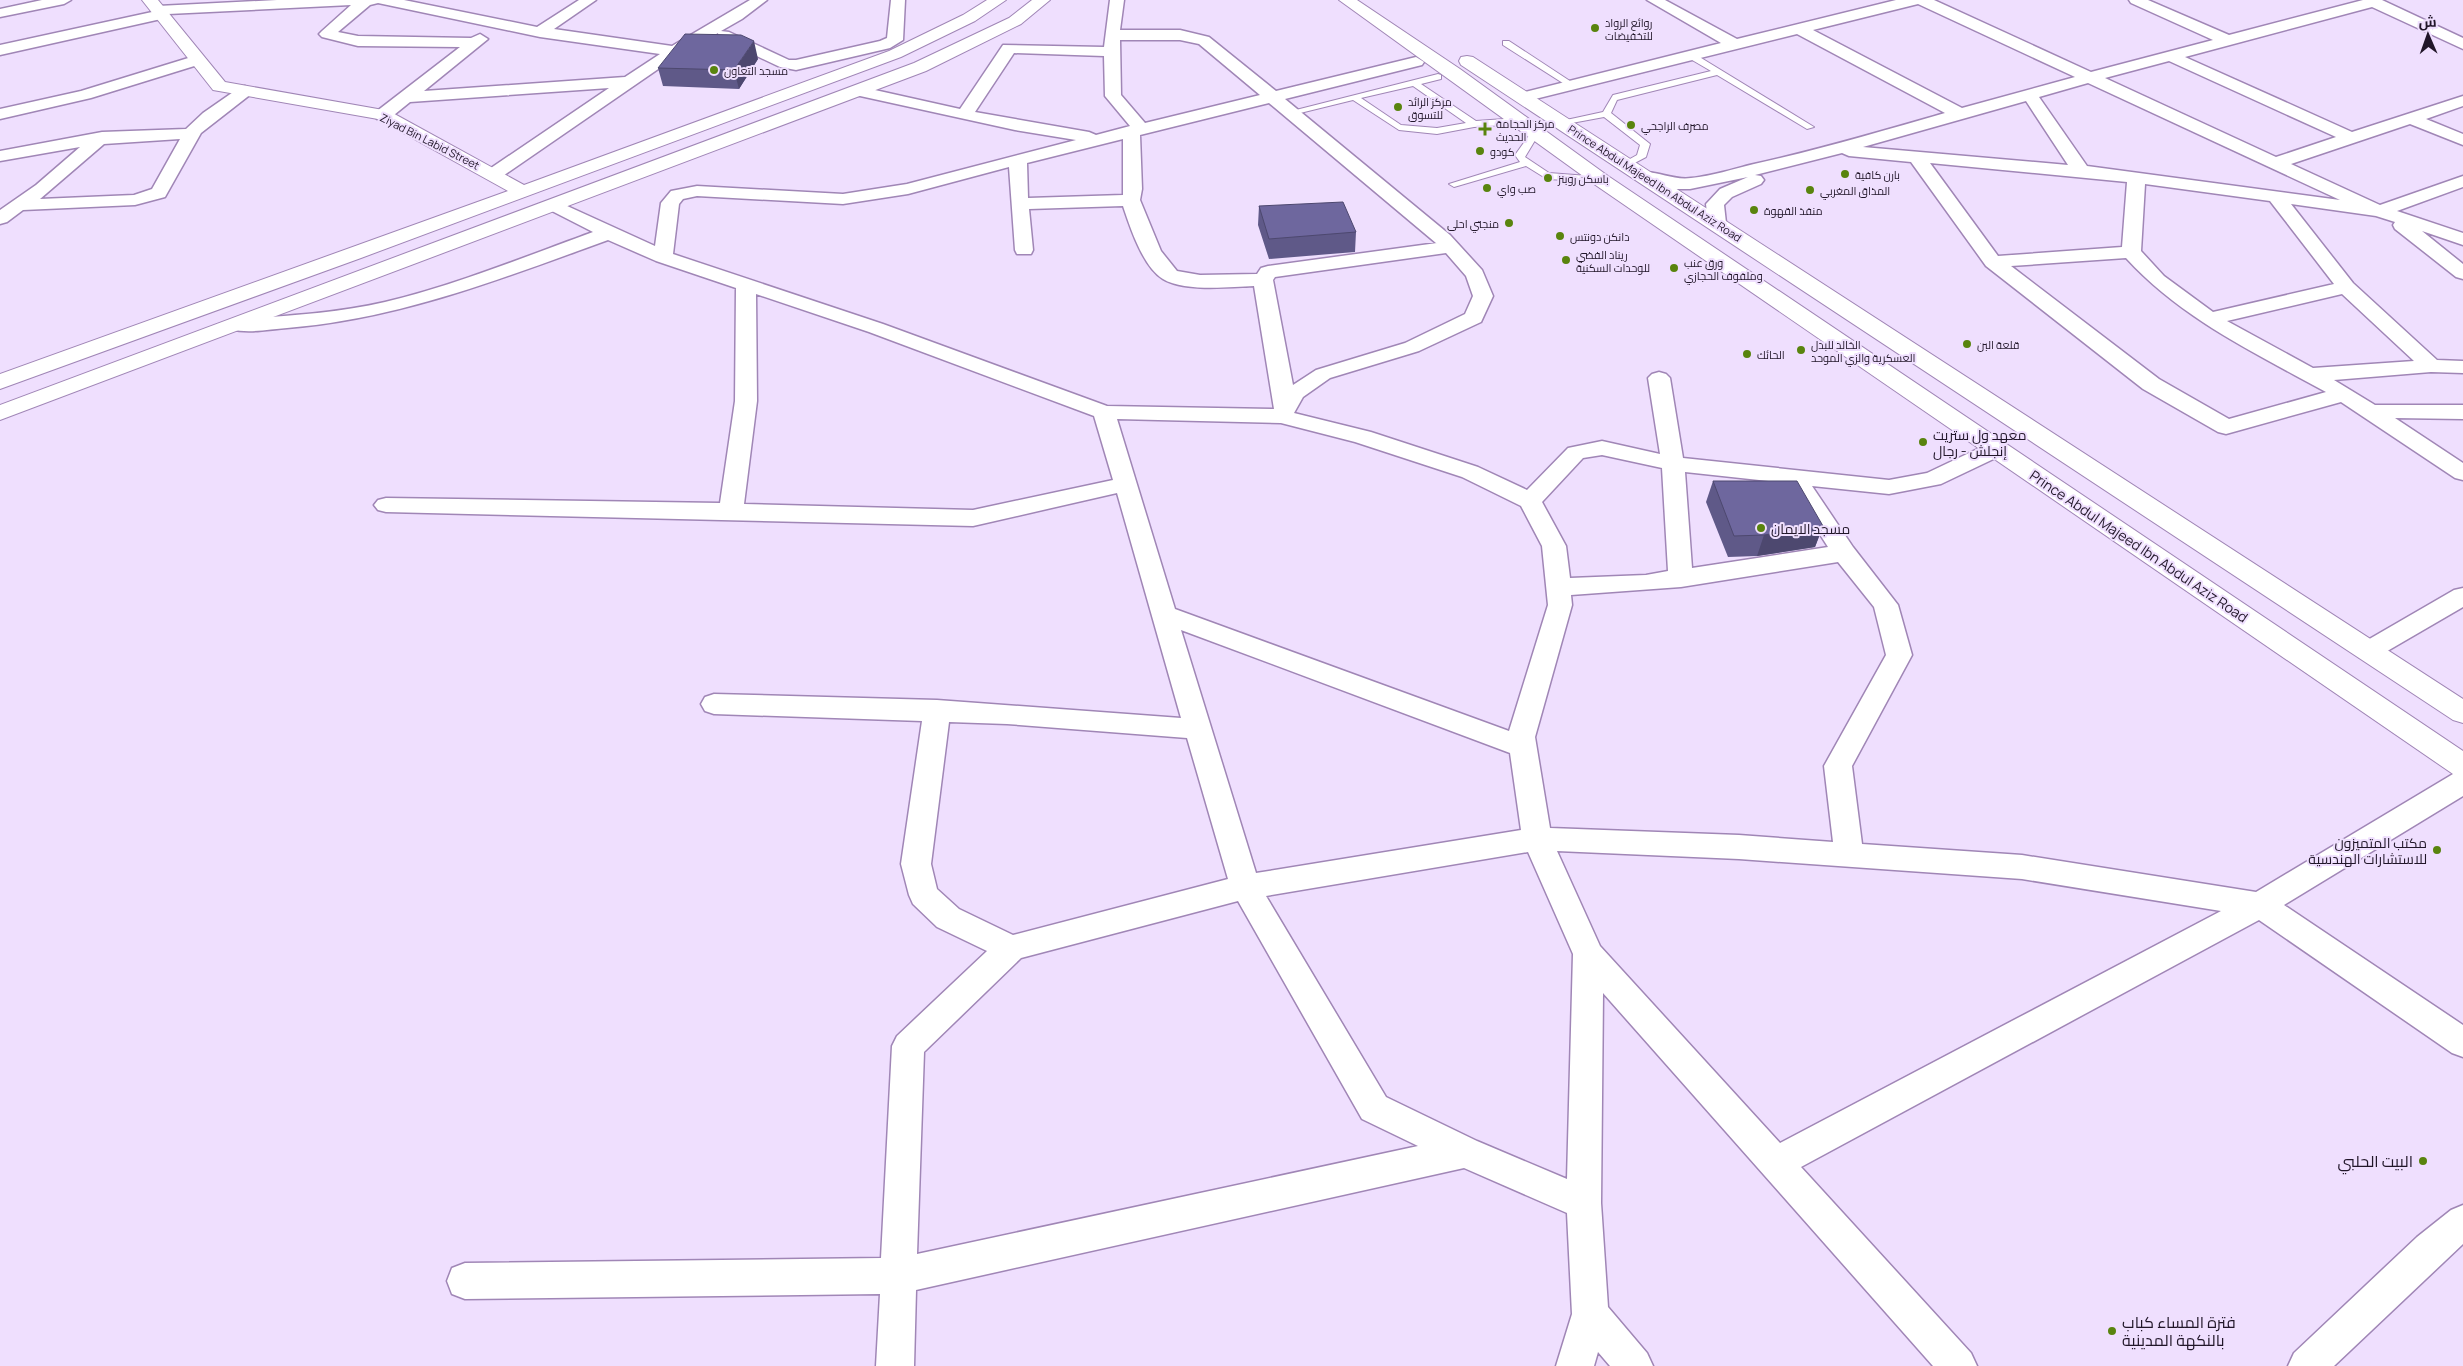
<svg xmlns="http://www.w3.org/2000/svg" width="2463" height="1366" viewBox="0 0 2463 1366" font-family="Manrope,Cairo,sans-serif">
<rect width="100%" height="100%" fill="#efdffe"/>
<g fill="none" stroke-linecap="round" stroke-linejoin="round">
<g stroke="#a086b6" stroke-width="2">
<path id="lane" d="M1503,41H1509L1576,85L1569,87L1503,45Z
M1687,53H1693L1814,127L1807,129L1717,75L1617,100L1611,113L1650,144L1646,157L1629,166L1621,164L1637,155L1640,145L1604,117L1561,125L1557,122L1603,112L1613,95L1711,71L1687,57Z
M1438,74L1441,75V79L1421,84L1476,121L1519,118L1523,121L1519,124L1474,127L1437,134L1399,130L1353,100L1292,115L1288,112ZM1413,86L1466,123L1437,128L1401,125L1361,98Z
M1536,129L1540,132L1525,157L1549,173L1601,177L1604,178V182L1547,179L1526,166L1454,187L1449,184L1520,162L1515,155L1533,130Z"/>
</g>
<g stroke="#a086b6" stroke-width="3">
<path id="street" d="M42,0H71L64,4L0,17V9Z
M277,0H404L537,27L579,0H596L554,29L672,46L750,0H767L742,19L721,31L729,32L789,60H796L880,41L887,38L891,0H905L903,40L890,48L796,70L780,67L719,38L718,33L680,54L500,178H488L485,174L488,170L609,88L410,102L389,119H377L375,115L377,111L460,47L358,46L322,37L319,34L322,31L351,5L168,14L161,19L0,55V45L152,12L153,7L158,6ZM378,3L540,37L660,54L625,77L424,91L488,39L480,34L471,38L358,36L338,32L370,5Z
M1110,0H1124L1120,30H1180L1209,37L1276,91L1416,57L1424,62L1422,65L1285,99L1450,235L1482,270L1493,296L1481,322L1419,351L1330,378L1303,397L1294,413L1371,432L1478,467L1527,490L1568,448L1602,441L1660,454L1648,378L1652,374L1659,372L1666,374L1670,378L1683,458L1889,480L1927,473L1988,444L1996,442L2004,444L2007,449L2004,454L1941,484L1889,494L1812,486L1853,547L1898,605L1912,655L1852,766L1862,844L2022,855L2256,892L2453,774L2463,771V796L2284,905L2463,1025V1057L2452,1053L2259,920L1801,1167L1971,1353L1977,1366H1933L1603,993L1601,1203L1608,1307L1647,1353L1653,1366H1610L1598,1352L1594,1366H1556L1572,1314L1567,1213L1464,1168L916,1290L914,1366H876L880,1294L465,1299L452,1294L447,1281L452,1268L465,1263L881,1258L892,1046L897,1036L987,951L937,927L913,904L909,895L901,864L922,721L714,714L705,711L701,704L705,697L714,694L937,700L1181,718L1117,493L973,526L386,512L378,510L374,505L378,500L386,498L720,503L735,401L736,288L656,261L608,240C503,278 400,319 287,328C270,329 248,334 231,329L228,325L231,321L238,319C287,316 337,313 385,302C456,285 524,257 593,232L548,209L545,205L548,201L554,200L655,246L661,203L671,191L697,186L843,194L907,184L1076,140L1015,130L851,94L849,91L857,86L960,109L1003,45L1104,47ZM1120,40H1180L1199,44L1260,95L1145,123L1121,95ZM1014,53L1104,56L1105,96L1130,126L1096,135L1089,132L975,112ZM1269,103L1436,243H1437L1268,266L1261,268L1257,274L1200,275L1177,271L1161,251L1140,200L1142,189L1140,135ZM1123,139V195L1028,198L1027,163ZM1009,167L1015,250L1017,254H1031L1033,250L1029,209L1123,206C1130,227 1143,267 1163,279C1184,292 1230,287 1254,286L1274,409L1107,406L883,324L673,254L679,204L683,199L697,196L843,204L908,194ZM1446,253L1466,276L1473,296L1465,314L1405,343L1316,370L1293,385L1273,280L1275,277ZM756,294L869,332L1094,416L1113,480L973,510L744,504L757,401ZM1117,419L1281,423L1355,442L1462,477L1521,506L1542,546L1548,605L1509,731L1175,609ZM1602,455L1662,468L1668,571L1646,575L1570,578L1566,546L1542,502L1583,458ZM1685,472L1787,483L1828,547L1692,568ZM1838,562L1874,607L1886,655L1824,766L1833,842L1739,835L1550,828L1535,737L1572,605L1571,595L1681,587ZM1181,630L1510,753L1521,830L1256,873ZM949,722L1007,724L1187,738L1228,879L1013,935L959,909L937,889L931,864ZM1557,851L1739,859L2022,879L2221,911L1780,1143L1600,946ZM1528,852L1573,954L1567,1179L1477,1141L1386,1097L1266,896ZM1238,901L1362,1119L1418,1146L917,1254L924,1052L1021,958Z
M1647,0H1665L1737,39L1896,0H1934L2091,72L2213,40L2131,3L2129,0H2148L2229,35L2363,0H2382L2463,38V49L2372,7L2185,57L2352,132L2463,96V106L2426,119L2463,134V145L2410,124L2291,164L2380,205L2463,176V187L2397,211L2463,233V245L2422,231L2463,264V279L2456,277L2395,229L2393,225L2395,222L2376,216L2291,204L2353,283L2437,360L2463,361V373L2431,372L2334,380L2375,405H2463V419L2395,418L2463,463V480L2455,478L2341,402L2226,434L2218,432L2143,389L1986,266L1911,162L1849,156L1842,153L1755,175L1761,176L1764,180L1761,184L1732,197L1724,205L1726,223L1724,227H1710L1708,223L1706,204L1720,189L1748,177L1690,189H1674L1639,181L1636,177L1639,173C1655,169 1673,181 1691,178C1712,176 1733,169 1754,164C1819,150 1882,131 1945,113L1797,34L1523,102L1517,100L1515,97L1517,94L1721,43ZM1918,4L2075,77L1962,108L1813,30ZM2169,61L2336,137L2276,157L2105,78ZM2088,83L2340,200L2087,166L2039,97ZM2026,101L2068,165L1863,147ZM1930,163L2127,182L2122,247L1998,256ZM2145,184L2270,201L2334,284L2213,312L2164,276L2141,251ZM2126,258C2182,319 2255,353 2326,392L2229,419L2159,379L2011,266ZM2342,294L2414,361L2313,368L2227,321Z
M198,55L206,60L204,63L91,98L0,119V109L81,91Z
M245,86L253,91L251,94L201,133L165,197L135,205L23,210L7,222L0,224V210L36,185L80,147L0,161V151L102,132L186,129L203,113L239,88ZM180,139L152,189L134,195L40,199L104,144Z
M2463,588V607L2377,657L2368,660L2359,657L2355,651L2359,645L2454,590Z
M2463,1205V1244L2334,1366H2288L2294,1353L2417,1237L2451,1210Z"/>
</g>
<g stroke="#a086b6" stroke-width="2">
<path id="secondary" d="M142,0H158L225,82L389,111L524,185L889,51L963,15L987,0H1006L975,21L901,57L361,258L0,389V374L508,191L378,119L213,90Z
M1032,0H1050L1021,24L926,71L0,420V405L914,63L1009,18Z"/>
</g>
<g stroke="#a086b6" stroke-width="2">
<path id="primary" d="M1339,0H1357L1460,69L1608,176L2463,751V777L2453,774L1594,184Z
M1467,56L1473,57L2463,699V723L2453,720L1461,65L1459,61L1461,57Z"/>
</g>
<use href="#lane" fill="#fff" fill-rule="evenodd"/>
<use href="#street" fill="#fff" fill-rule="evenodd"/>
<use href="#secondary" fill="#fff" fill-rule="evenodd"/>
<use href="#primary" fill="#fff" fill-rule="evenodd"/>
</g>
<path fill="#5f5988" d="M758,59L739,89L663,86L658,68Z
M1259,206L1356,232L1355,252L1269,259L1258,225Z
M1713,481L1823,526L1815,547L1757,556L1728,557L1706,502Z"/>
<path fill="#4d486f" d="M754,41L758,59L739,89L734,70Z
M1823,526L1815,547L1757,556L1764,535Z"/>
<path fill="#6e679e" stroke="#4d486f" d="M685,34L741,35L754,41L734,70L658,68Z
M1343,202L1356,232L1269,239L1259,206Z
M1713,481H1797L1823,526L1764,535L1734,536Z"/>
<g fill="#59840e" stroke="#efdffe" stroke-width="2">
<circle cx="1595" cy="28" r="5"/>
<circle cx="714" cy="70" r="5"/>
<circle cx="1398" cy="107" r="5"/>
<circle cx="1631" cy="125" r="5"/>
<path d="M1482.5 121.5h5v5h5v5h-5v5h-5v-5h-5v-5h5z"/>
<circle cx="1480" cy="151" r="5"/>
<circle cx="1845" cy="174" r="5"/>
<circle cx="1548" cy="178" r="5"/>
<circle cx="1487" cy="188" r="5"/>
<circle cx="1810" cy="190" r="5"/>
<circle cx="1754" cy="210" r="5"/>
<circle cx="1509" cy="223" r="5"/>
<circle cx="1560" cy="236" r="5"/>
<circle cx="1566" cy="260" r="5"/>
<circle cx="1674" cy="268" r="5"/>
<circle cx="1967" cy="344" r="5"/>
<circle cx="1801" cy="350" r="5"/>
<circle cx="1747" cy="354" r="5"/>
<circle cx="1923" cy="442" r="5"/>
<circle cx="1761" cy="528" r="5"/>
<circle cx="2437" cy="850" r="5"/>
<circle cx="2423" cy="1161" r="5"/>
<circle cx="2112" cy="1331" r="5"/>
</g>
<g text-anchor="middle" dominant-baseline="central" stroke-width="4" stroke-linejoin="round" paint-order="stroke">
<g font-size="11" fill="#211629" stroke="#efdffe" text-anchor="start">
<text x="1605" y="22">روائع الرواد<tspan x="1605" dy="13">للتخفيضات</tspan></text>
<text x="724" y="70">مسجد التعاون</text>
<text x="1408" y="101">مركز الرائد<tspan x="1408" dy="13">للتسوق</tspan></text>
<text x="1496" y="123">مركز الحجامة<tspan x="1496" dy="13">الحديث</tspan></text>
<text x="1641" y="125">مصرف الراجحي</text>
<text x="1490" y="151">كودو</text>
<text x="1855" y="174">بارن كافية</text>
<text x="1558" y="178">باسكن روبنز</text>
<text x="1497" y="188">صب واي</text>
<text x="1820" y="190">المذاق المغربي</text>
<text x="1764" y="210">منفذ القهوة</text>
<text x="1499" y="223" text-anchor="end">منجتي احلى</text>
<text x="1570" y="236">دانكن دونتس</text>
<text x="1576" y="254">ريناد الفضي<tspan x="1576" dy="13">للوحدات السكنية</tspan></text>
<text x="1684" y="262">ورق عنب<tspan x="1684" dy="13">وملفوف الحجازي</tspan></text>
<text x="1811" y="344">الخالد للبدل<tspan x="1811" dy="13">العسكرية والزي الموحد</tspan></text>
<text x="1977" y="344">قلعة البن</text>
<text x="1757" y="354">الحائك</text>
</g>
<g font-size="11" fill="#211629" stroke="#efdffe">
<text transform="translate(430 141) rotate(27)">Ziyad Bin Labid Street</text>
<text transform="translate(1655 183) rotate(33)">Prince Abdul Majeed Ibn Abdul Aziz Road</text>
</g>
<g font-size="14" fill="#211629" stroke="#efdffe" text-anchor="start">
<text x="1933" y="434">معهد ول ستريت<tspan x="1933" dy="16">إنجلش - رجال</tspan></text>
<text x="1771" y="528">مسجد الايمان</text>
<text x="2427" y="842" text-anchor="end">مكتب المتميزون<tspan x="2427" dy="16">للاستشارات الهندسية</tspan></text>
</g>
<g font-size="14" fill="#211629" stroke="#efdffe">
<text transform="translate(2139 546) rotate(34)">Prince Abdul Majeed Ibn Abdul Aziz Road</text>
</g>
<g font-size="16" fill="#211629" stroke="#efdffe" text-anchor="end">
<text x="2413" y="1161">البيت الحلبي</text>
<text x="2122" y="1322" text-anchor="start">فترة المساء كباب<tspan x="2122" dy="18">بالنكهة المدينية</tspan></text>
</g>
</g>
<g transform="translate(2428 35) rotate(358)" stroke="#efdffe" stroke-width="4" paint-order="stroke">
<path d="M0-4L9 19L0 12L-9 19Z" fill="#211629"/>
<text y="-8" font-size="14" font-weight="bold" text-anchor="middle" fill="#211629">ش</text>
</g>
</svg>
